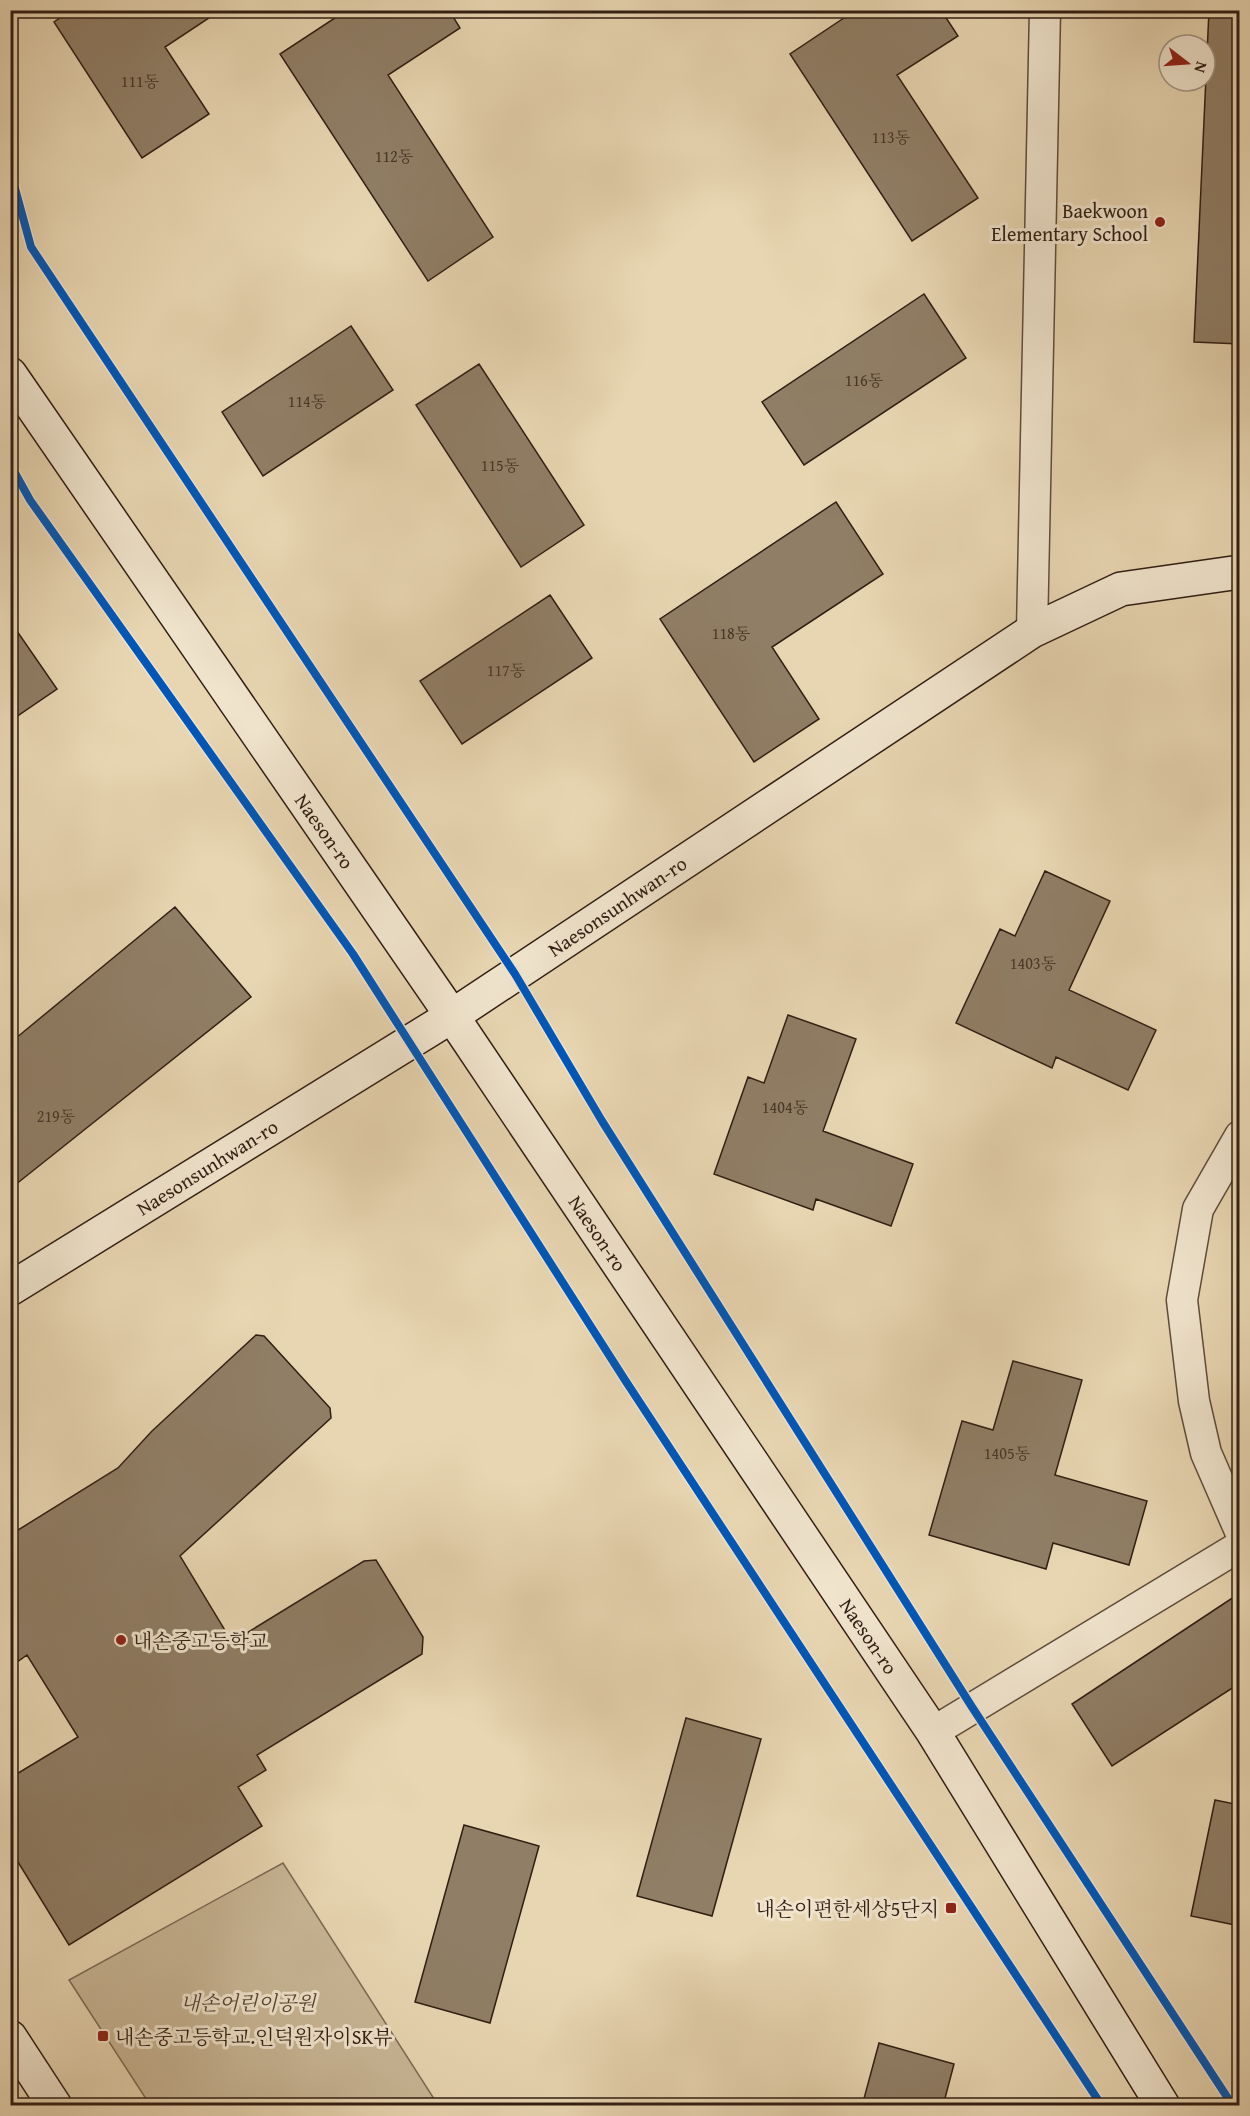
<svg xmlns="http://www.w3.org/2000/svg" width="1250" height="2116" viewBox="0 0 1250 2116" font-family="'Gentium Book Plus','Noto Serif KR',serif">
<rect width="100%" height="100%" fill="#e8d6b2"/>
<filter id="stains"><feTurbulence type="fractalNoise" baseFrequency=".00333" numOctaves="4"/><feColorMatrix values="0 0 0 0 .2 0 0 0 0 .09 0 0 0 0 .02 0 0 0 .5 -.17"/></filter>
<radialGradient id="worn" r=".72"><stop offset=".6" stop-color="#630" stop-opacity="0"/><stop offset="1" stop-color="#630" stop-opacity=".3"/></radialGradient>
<path fill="#c9b797" stroke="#7d6a55" stroke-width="1.5" d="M283,1863L438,2105H150L69,1980Z"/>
<path fill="#907e66" stroke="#311e13" stroke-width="1.5" d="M72,10H221L165,47L209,114L142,158L54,22Z
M347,10H449L460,28L388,75L493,237L428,281L280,54Z
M856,10H941L958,36L897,75L978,198L912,241L790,54Z
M1209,10H1240V344L1194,342Z
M924,294L966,358L804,465L762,402Z
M351,326L393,390L263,476L222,412Z
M479,364L584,525L521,567L416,405Z
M836,502L883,574L772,647L819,719L754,762L660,619Z
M550,595L592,658L462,744L420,681Z
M10,621L57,689L10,721Z
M1045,871L1110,901L1069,990L1156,1030L1128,1090L1056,1057L1052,1068L956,1023L1000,929L1015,936Z
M175,907L251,997L10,1189V1043Z
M788,1015L856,1039L823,1131L913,1164L891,1226L816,1199L813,1210L714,1174L748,1077L764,1083Z
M256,1335L264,1336L330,1408L331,1418L180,1556L232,1642L364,1561L376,1560L423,1637L422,1654L257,1755L266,1770L238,1787L262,1826L69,1945L10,1849V1778L78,1737L27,1655L10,1667V1535L118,1468L152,1431Z
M1013,1361L1082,1380L1055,1475L1147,1501L1129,1565L1053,1543L1046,1569L929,1535L962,1421L993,1430Z
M1240,1593V1683L1112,1766L1072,1704Z
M686,1718L761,1739L712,1916L637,1896Z
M1215,1800L1240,1805V1926L1191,1916Z
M464,1825L539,1846L490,2023L415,2002Z
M879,2043L954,2064L943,2106H862Z"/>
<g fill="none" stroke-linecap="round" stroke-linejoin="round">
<g stroke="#5f4c3b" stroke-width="33">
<path id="street" d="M1032,631L1045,10
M1240,1136L1198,1209L1182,1300L1194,1401L1206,1453L1240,1531
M933,1732L1240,1546"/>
</g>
<g stroke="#311e13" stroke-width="36">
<path id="secondary" d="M10,374L452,1016L933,1732L1163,2106
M10,1289L452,1016L1032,631L1121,589L1240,572
M10,2037L55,2106"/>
</g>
<use href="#street" stroke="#f0e4cd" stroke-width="30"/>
<use href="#secondary" stroke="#f0e4cd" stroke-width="33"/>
<g stroke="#f0e4cd" stroke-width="11">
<path id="cycleway" d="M10,170L31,247L515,974L602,1121L972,1707L1233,2106
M10,464L30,500L353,954L625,1380L1102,2106"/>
</g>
<use href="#cycleway" stroke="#0057b8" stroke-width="8"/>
</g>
<g fill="#8f2418" stroke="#f0e4cd" stroke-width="2">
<circle cx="1160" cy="222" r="6"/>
<circle cx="121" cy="1640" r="6"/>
<rect x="945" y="1902" width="12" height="12" rx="3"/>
<rect x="97" y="2030" width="12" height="12" rx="3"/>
</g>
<g text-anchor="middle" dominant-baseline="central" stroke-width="6" stroke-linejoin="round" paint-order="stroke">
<g font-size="16" fill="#493628">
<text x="140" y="81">111동</text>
<text x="891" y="137">113동</text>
<text x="394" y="156">112동</text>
<text x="864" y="380">116동</text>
<text x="307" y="401">114동</text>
<text x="500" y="465">115동</text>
<text x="731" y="633">118동</text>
<text x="506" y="670">117동</text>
<text x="1033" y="963">1403동</text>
<text x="785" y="1107">1404동</text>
<text x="56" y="1116">219동</text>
<text x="1007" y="1453">1405동</text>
</g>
<g font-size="20" fill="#311e13" stroke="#f0e4cd" text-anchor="end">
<text x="1148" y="210">Baekwoon<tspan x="1148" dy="23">Elementary School</tspan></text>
<text x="133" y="1640" text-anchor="start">내손중고등학교</text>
<text x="939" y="1908">내손이편한세상5단지</text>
<text x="115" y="2036" text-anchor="start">내손중고등학교.인덕원자이SK뷰</text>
</g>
<g font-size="20" fill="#311e13" stroke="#f0e4cd">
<text transform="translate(325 831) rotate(55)">Naeson-ro</text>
<text transform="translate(617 906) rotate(-34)">Naesonsunhwan-ro</text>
<text transform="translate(207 1167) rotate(-32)">Naesonsunhwan-ro</text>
<text transform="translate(598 1233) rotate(56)">Naeson-ro</text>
<text transform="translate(869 1636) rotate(56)">Naeson-ro</text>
</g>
<g font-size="20" font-style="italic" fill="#574434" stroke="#f0e4cd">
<text x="248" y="2002">내손어린이공원</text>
</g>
</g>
<rect width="1250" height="2116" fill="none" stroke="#e8d6b2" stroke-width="36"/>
<rect x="12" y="12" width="1226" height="2092" fill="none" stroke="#311e13" stroke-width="3"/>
<rect x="18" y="18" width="1214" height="2080" fill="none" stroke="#311e13" stroke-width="1.5"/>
<g transform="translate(1187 63) rotate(107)"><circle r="28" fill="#f0e4cd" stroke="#a49583" stroke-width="1.5"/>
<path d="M0-4.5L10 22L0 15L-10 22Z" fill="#8f2418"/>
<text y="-9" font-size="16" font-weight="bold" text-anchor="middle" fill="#311e13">N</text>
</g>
<rect width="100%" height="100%" filter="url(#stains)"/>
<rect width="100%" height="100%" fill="url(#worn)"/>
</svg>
